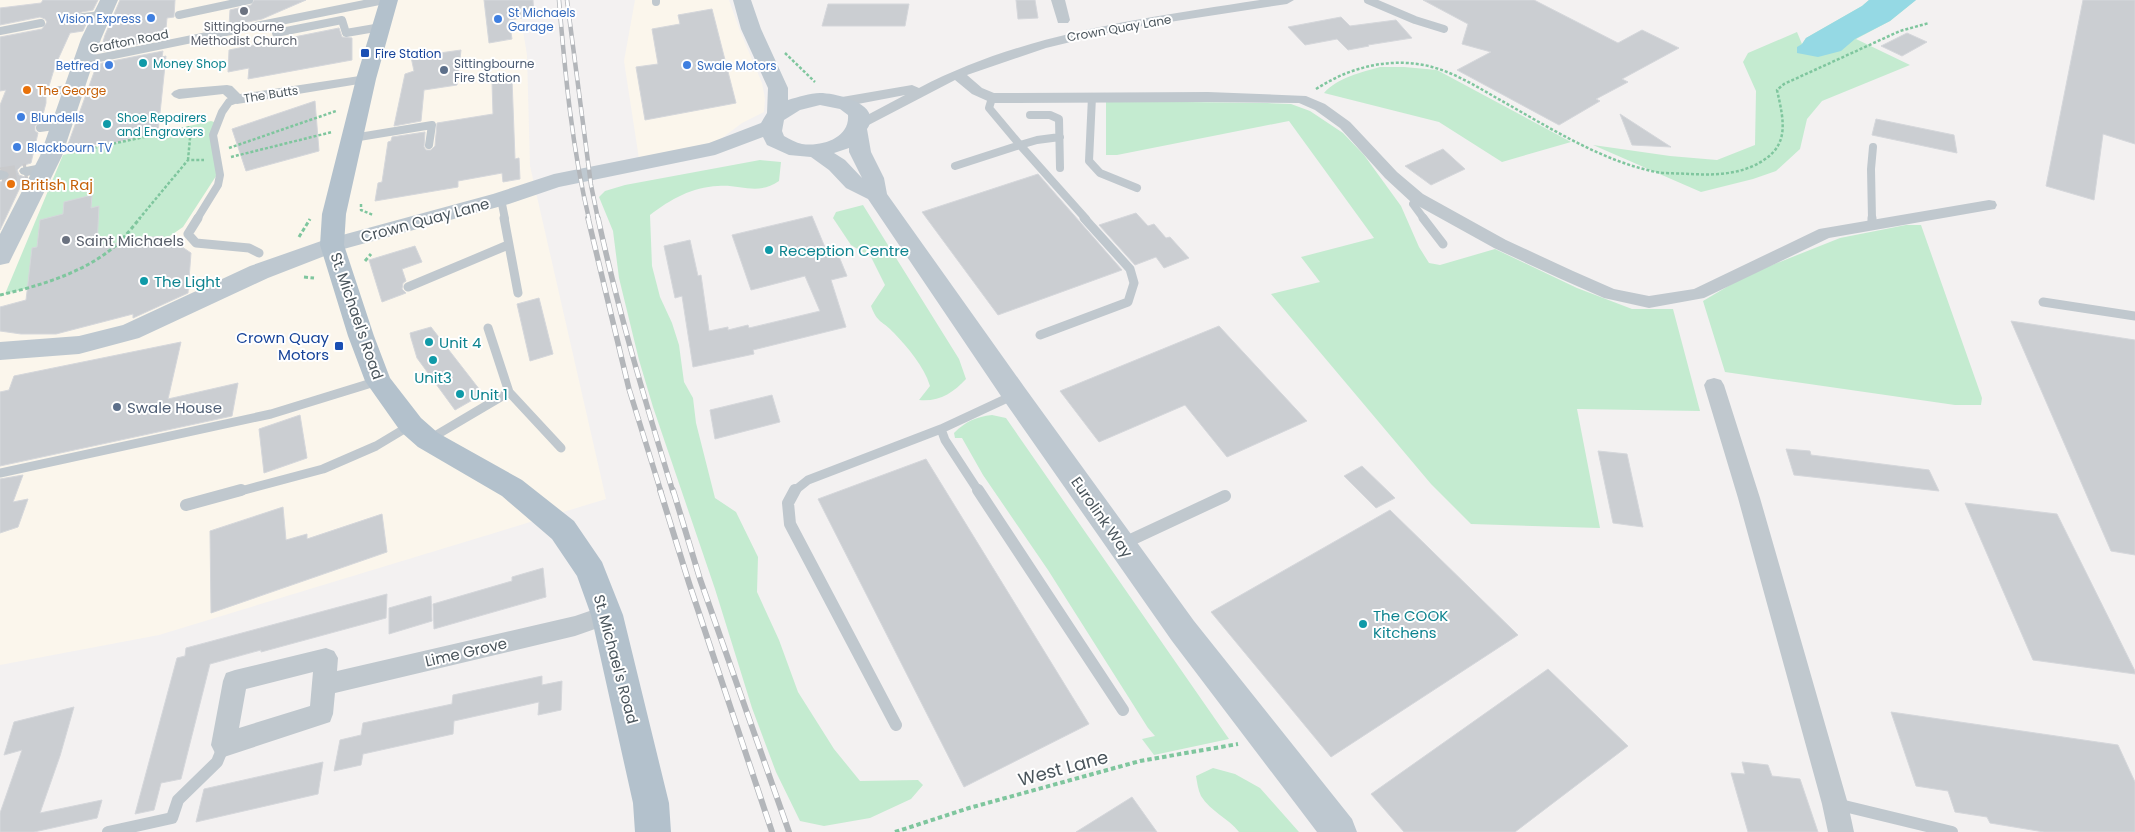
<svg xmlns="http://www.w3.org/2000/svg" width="2135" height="832" viewBox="0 0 2135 832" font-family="Poppins,sans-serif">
<rect width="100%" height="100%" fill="#f3f1f1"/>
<path fill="#fbf6ec" d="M0,0H518L527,55L530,166L606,499L159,635L0,665Z
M635,0H729L740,31L762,83L765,99L764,112L742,123L718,141L639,159L624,61Z"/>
<path fill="#c4ebd0" d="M1869,0H1916L1890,21L1856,39L1910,65L1822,101L1807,119L1800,149L1776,171L1753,179L1701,192L1593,145L1670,156L1717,160L1755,145L1756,91L1743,62L1748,53L1797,32L1802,44L1806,38L1862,6Z
M1380,67H1404L1437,70L1571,142L1502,162L1439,122L1324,93C1337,78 1362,72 1380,67Z
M1106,101L1267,103L1291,104L1310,111L1343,133L1364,155L1401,206L1419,247L1429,263L1440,265L1495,249L1577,288L1632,309H1673L1700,411L1577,409L1600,528L1471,524L1431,484L1271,294L1320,282L1301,257L1374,238L1289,121L1117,155H1106Z
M211,121L214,122L220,170L183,227L167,238L158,254L169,252L5,294L63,155Z
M760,160L781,162L779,181C757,196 741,184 718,186C692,187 671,199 650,215L652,266L660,297L672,323L679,345L684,382L693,398L696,423L715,498L736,512L758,557L757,592L779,640L798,692L834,749L860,781L918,780L923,785L911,799L870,818L824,826L800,821L776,772L752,708L715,589L653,407L639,360L619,278L613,231L599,197L605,191L625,185Z
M863,205L959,359L966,379C953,393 939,402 919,400L930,386C924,366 908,348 894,333C883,321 877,323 871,306L885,285L871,257L851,245L833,218L836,212Z
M1906,225H1921L1982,398L1981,405H1955L1725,372L1703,301L1747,275L1840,238Z
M992,415L1006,418L1229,739L1154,755L1142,739L1155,736L1148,728L1048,570L983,475L962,438H955L954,433C966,421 976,417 992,415Z
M1213,768L1235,774L1260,788L1299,832H1239C1228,818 1210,811 1201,796C1198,790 1197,782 1196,776Z"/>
<path fill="#95d9e4" d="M1869,0H1916L1890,21L1855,39L1841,51L1818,57L1797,53V47L1802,44L1806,38L1862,6Z"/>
<path fill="#cbced2" stroke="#d5d7db" d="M43,0H98L93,10L82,12L78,14L79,21L87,22L83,31L70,33L55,66L49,86L43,90V93L46,97V103L41,122L35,126V131L38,133L31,163L21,166L17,170L19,175L25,177L0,230V182L8,180L11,176L9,171L0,168V105L6,90L0,91V37L42,29L47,22L45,19L40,17L0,25V8L41,3Z
M120,0H175L174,17L167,18L165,39L100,52L105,35Z
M254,0H306L262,19L229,26L230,10L251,5Z
M484,0H533L534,16L509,20L512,39L489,43Z
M1016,0H1035L1038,18L1018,19Z
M1423,0H1534L1618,43L1642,30L1679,48L1622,79L1628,82L1596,99L1600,101L1559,125L1457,70L1491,52L1462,44L1468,24Z
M2083,0H2135V144L2103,134L2094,200L2046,186Z
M828,4H909L905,26H822Z
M712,9L736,103L645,120L636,67L658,64L652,29L680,24L678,15Z
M1341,17L1350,26L1396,20L1412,38L1368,45L1369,46L1348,50L1337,39L1305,45L1288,27Z
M339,28L342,37L352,38V60L248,79L249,68L228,72L229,50Z
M1907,33L1927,42L1902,56L1881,46Z
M461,50L457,85L424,90L421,121L394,126L405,74L414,71L411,57Z
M163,51L162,57L166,56L158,132L105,145V143L66,150L97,64Z
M512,79L515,159L519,158L520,179L503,182L502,173L458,181V187L375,201L378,183L382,182L388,142L391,141L392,137L425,132L424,147L426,150H431L435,146L437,123L493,114L492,82Z
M315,101L319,151L246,171L232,129Z
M1620,114L1671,147L1632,145Z
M1876,119L1954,135L1957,153L1872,135Z
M1443,149L1465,169L1431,185L1405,166Z
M1038,174L1122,270L998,315L922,212Z
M92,195L91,208L99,206L97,245L141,241L143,238L163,236L162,238H169L191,253L188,293L133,318V314L56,334H21L0,331V307L26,300L32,248L37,247L40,220L63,214L64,202Z
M1136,213L1148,226L1154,224L1166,238L1170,237L1189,258L1164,268L1156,257L1135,265L1099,225Z
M812,216L829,257L838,254L847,276L831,280L846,327L753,350L754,354L693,367L682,296L675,298L664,246L690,240L698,276L701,275L709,331L728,327V330L748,325L749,328L820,311L805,276L751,290L732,235Z
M415,246L422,262L402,269L406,281L403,283L402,289L406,293L382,302L369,260Z
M539,298L553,354L530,361L517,304Z
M2011,321L2135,340V555L2111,551Z
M1219,326L1307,421L1227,457L1185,405L1099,442L1060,391Z
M431,327L483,394L455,410L417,358L411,338L410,333Z
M181,342L168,399L238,383L232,416L0,466V392L9,390L14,376Z
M772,395L780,422L715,439L710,410Z
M300,415L307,458L264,473L259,429Z
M1786,449L1810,451L1811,455L1929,470L1939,491L1794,475Z
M1598,451L1627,454L1643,527L1613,523Z
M926,459L1089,724L964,787L818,499Z
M1362,466L1395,498L1376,508L1344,476Z
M23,475L13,502L28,499L18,527L0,533V479Z
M1965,503L2057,514L2135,671V674L2033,660Z
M283,507L286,540L307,534V539L382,514L387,552L211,613L210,531Z
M1390,510L1518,635L1331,757L1211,612Z
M543,568L546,597L434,629L433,604L512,581V577Z
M387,594L386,618L261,652V650L210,664L181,779L161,783L154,810L135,814L177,658L185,656L186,648Z
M431,596L432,621L389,634V608Z
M1548,669L1628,746L1515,832H1404L1371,794Z
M542,676V685L562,681L561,710L538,715L539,702L454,721L453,734L363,754L361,765L334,771L340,740L361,735L363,723L452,704L453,695Z
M74,707L60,756L40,813L102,800L97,818L34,832H0V813L22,750L4,755L14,722Z
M1891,712L2118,745L2135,782V832H2044L1990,823L1987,817L1955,812L1948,791L1916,786Z
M323,762L318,794L196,822L204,789Z
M1742,762L1768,765L1772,776L1800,779L1818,832H1748L1731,773L1745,774Z
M1132,797L1157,832H1076Z"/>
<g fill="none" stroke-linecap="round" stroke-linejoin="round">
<path stroke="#c9cacc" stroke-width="15" stroke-dasharray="15 8" stroke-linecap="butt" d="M1,175L27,171"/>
<path stroke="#7fc69e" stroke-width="2.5" stroke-dasharray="3 2" stroke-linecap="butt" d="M785,53L815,82
M1316,89C1349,68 1385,58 1424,65C1453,71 1477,87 1502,101C1550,128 1602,161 1656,172C1667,174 1679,173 1690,174C1711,175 1733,175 1753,166C1790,149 1785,125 1777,90L1784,84L1900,31L1929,23
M229,148L336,111
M74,152L191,127L188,160
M231,157L332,132
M361,204V210L373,215
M139,219L188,160H204"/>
<path stroke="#7fc69e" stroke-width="3" stroke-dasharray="4 2.5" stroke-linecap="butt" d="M299,237L310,219
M365,261L371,254
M304,277L314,278
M0,295C39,286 83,273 114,247C124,238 132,228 140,218"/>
<path stroke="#7fc69e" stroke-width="4" stroke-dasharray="4.5 3" stroke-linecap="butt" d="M895,832L969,808L1140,761L1238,744"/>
<path stroke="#c0c8ce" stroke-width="8" d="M656,0V2
M1368,0L1415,20L1444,29
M179,15L249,0
M83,17L102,15
M0,31L41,23
M276,33L342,20L346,33L381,27
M84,61L384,0
M48,92L74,88
M1092,97L1089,161L1100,173L1137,188
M1030,115H1050L1059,119L1060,168
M40,128L61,125
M1060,137L1037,140L1020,145L1086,219
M353,138L432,125L429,145
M955,166L1020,145L989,108L992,98
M1417,198L1413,204L1424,219
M501,199L505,219
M197,219L218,185L220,175L213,135L222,112L229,102L237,99
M1872,219L1871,169L1873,147"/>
<path stroke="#c0c8ce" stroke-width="9" d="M198,218L188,234L196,243L249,248L259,253
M504,218L518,293
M1423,218L1443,244
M1872,218V224
M408,287L508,245
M2043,302L2135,316
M1040,335L1128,302L1134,283L1130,269L1084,218
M509,392L561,448
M941,429L945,440L979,492
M428,440L509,392L488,328
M0,473L271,414L378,381
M237,492L323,469L376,446L411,425
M793,492L808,480L941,429L1014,395"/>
<path stroke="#c0c8ce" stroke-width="12" d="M795,490L788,503L790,524L896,725
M978,490L1123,710
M186,505L241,490
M1122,544L1225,496
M1836,804L1952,832
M108,832L172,818L178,800L217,762L224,745"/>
<path fill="#c0c8ce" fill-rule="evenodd" d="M1051,0H1065L1070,20L1068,23H1058Z
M1260,0H1294L1287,4L1124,29L1046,48L967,75L982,88L994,93L1208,92L1306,96L1325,104L1350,122L1397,172L1423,194L1506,240L1573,271L1614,289L1649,296L1694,289L1819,229L1989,200L1995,201L1997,205L1995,209L1989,210L1829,238L1704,298L1649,308L1604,298L1561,279L1494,248L1411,202L1385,178L1340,128L1315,110L1299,103L1208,102L992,103L972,94L955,80L861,129L856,127L853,124L856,121L905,95L842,107L837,105L834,102L837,99L842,97L912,85L919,88C1024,33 1144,18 1260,0Z
M366,75L371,76L373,79L371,82L237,104L232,102L223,94L179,99L174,97L171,94L174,91L179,89L227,85L232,86L240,94Z
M46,163L52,165L54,168L52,171L27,176L21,174L19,171L21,168Z
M0,170L7,172L9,175L7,178L0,180Z
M1714,378L1721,380L1724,385L1760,498L1848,804L1854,832H1828L1822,804L1738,498L1704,385L1707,380Z
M607,605L615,608L619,615L615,622L575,636L335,693L333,714L330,722L224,757L215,753L211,745L223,681L226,673L235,670L326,648L334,651L338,658L337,671L575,616ZM313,672L310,706L239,728L246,689Z"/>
<path fill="#bec8d0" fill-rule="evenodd" d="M100,0H118L101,39L62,156L12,257L9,263L0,265V234L40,156L81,39Z
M733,0H751L761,29L788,88V100C798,97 810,93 820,93C836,93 884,104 867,129L871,152L884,178L887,194L1025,388L1194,621L1352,819L1357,832H1317L1172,641L1005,402L868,199L846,188L829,170L811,157L789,155L767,145L763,137L715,155L559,187L509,204L340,250L268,278L139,338L79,354L0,360V342L79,336L123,325L250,266L324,240L493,194L554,174L709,143L761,123L767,113L768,88L741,29ZM820,105L840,109L848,115C850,138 822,147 802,144C796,143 790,139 784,136L782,131L784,120L800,110ZM849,148V152L862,178L845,160L834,153Z"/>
<path fill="#b3c1cc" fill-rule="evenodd" d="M380,0H398L376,79L346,214L344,245L374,336L390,378L421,418L438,433L522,480L574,521L602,562L623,615L669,803L671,832H635L633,803L591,615L577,576L552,539L502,496L418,447L401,432L365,381L348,336L320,245L322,214L356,79Z"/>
<g stroke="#b3b6ba" stroke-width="4.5">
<path id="rail-far2" d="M559,0C565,73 572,148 589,219
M567,0L591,185L598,219"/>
</g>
<g stroke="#b3b6ba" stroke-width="5.5">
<path id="rail-far1" d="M588,218L629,389L661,492
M598,218C618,310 645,401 673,492"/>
</g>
<g stroke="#b3b6ba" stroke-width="6">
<path id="rail" d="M660,490L689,583L772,832
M673,490L700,579L789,832"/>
</g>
<use href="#rail-far2" stroke="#fff" stroke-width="3" stroke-dasharray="9" stroke-linecap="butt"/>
<use href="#rail-far1" stroke="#fff" stroke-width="4" stroke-dasharray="11" stroke-linecap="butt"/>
<use href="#rail" stroke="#fff" stroke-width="4.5" stroke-dasharray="13" stroke-linecap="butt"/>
</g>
<g fill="#6b7280" stroke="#fff" stroke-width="2">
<circle cx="244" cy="11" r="5"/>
<circle cx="66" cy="240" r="5"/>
</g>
<g fill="#3f7fe0" stroke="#fff" stroke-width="2">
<circle cx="151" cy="18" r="5"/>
<circle cx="498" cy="19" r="5"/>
<circle cx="109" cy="65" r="5"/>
<circle cx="687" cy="65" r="5"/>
<circle cx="21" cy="117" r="5"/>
<circle cx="17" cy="147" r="5"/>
</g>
<g fill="#1a4fb4" stroke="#fff" stroke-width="2">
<rect x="360" y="48" width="10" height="10" rx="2.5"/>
<rect x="334" y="341" width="10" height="10" rx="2.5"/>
</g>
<g fill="#0f9aa8" stroke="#fff" stroke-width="2">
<circle cx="143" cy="63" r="5"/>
<circle cx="107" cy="124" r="5"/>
<circle cx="769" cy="250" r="5"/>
<circle cx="144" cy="281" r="5"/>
<circle cx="429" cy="342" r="5"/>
<circle cx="433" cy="360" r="5"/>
<circle cx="460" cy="394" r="5"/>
<circle cx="1363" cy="624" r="5"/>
</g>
<g fill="#5c6f8a" stroke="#fff" stroke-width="2">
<circle cx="444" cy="70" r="5"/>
<circle cx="117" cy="407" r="5"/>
</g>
<g fill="#e8710a" stroke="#fff" stroke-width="2">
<circle cx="27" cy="90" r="5"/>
<circle cx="11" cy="184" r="5"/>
</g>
<g text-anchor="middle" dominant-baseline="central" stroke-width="4" stroke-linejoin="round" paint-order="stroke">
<g font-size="12" fill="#366cbe" stroke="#fff" text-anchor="start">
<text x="508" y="12">St Michaels<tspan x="508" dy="14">Garage</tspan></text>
<text x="141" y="18" text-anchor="end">Vision Express</text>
<text x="99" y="65" text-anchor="end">Betfred</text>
<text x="697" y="65">Swale Motors</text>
<text x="31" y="117">Blundells</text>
<text x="27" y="147">Blackbourn TV</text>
</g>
<g font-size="12" fill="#5b616d" stroke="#fff">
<text x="244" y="26">Sittingbourne<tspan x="244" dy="14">Methodist Church</tspan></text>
</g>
<g font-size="12" fill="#4a555c" stroke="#fff">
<text transform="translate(1119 28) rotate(-10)">Crown Quay Lane</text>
<text transform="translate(129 41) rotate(-11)">Grafton Road</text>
<text transform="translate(271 94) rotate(-9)">The Butts</text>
</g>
<g font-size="12" fill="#164399" stroke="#fff" text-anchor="start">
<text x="375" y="53">Fire Station</text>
</g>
<g font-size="12" fill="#0d838f" stroke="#fff" text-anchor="start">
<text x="153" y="63">Money Shop</text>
<text x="117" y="117">Shoe Repairers<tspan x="117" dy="14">and Engravers</tspan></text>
</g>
<g font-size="12" fill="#4e5e75" stroke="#fff" text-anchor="start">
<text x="454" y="63">Sittingbourne<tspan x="454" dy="14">Fire Station</tspan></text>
</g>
<g font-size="12" fill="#c56008" stroke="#fff" text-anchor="start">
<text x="37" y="90">The George</text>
</g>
<g font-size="15" fill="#c56008" stroke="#fff" text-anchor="start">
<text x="21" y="184">British Raj</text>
</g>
<g font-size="15" fill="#4a555c" stroke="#fff">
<text transform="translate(425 220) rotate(-15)">Crown Quay Lane</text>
<text transform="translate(357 316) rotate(71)">St. Michael's Road</text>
<text transform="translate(1102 517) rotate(55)">Eurolink Way</text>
<text transform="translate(466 652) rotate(-13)">Lime Grove</text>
<text transform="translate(616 659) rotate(75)">St. Michael's Road</text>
</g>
<g font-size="15" fill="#5b616d" stroke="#fff" text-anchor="start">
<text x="76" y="240">Saint Michaels</text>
</g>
<g font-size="15" fill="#0d838f" stroke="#fff" text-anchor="start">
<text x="779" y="250">Reception Centre</text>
<text x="154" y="281">The Light</text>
<text x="439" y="342">Unit 4</text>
<text x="433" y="377" text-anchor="middle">Unit3</text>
<text x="470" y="394">Unit 1</text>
<text x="1373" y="615">The COOK<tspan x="1373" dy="17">Kitchens</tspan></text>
</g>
<g font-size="15" fill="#164399" stroke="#fff" text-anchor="end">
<text x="329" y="337">Crown Quay<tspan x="329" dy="17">Motors</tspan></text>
</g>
<g font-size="15" fill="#4e5e75" stroke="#fff" text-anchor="start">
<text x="127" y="407">Swale House</text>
</g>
<g font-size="18" fill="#4a555c" stroke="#fff">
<text transform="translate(1063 768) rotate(-15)">West Lane</text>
</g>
</g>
</svg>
